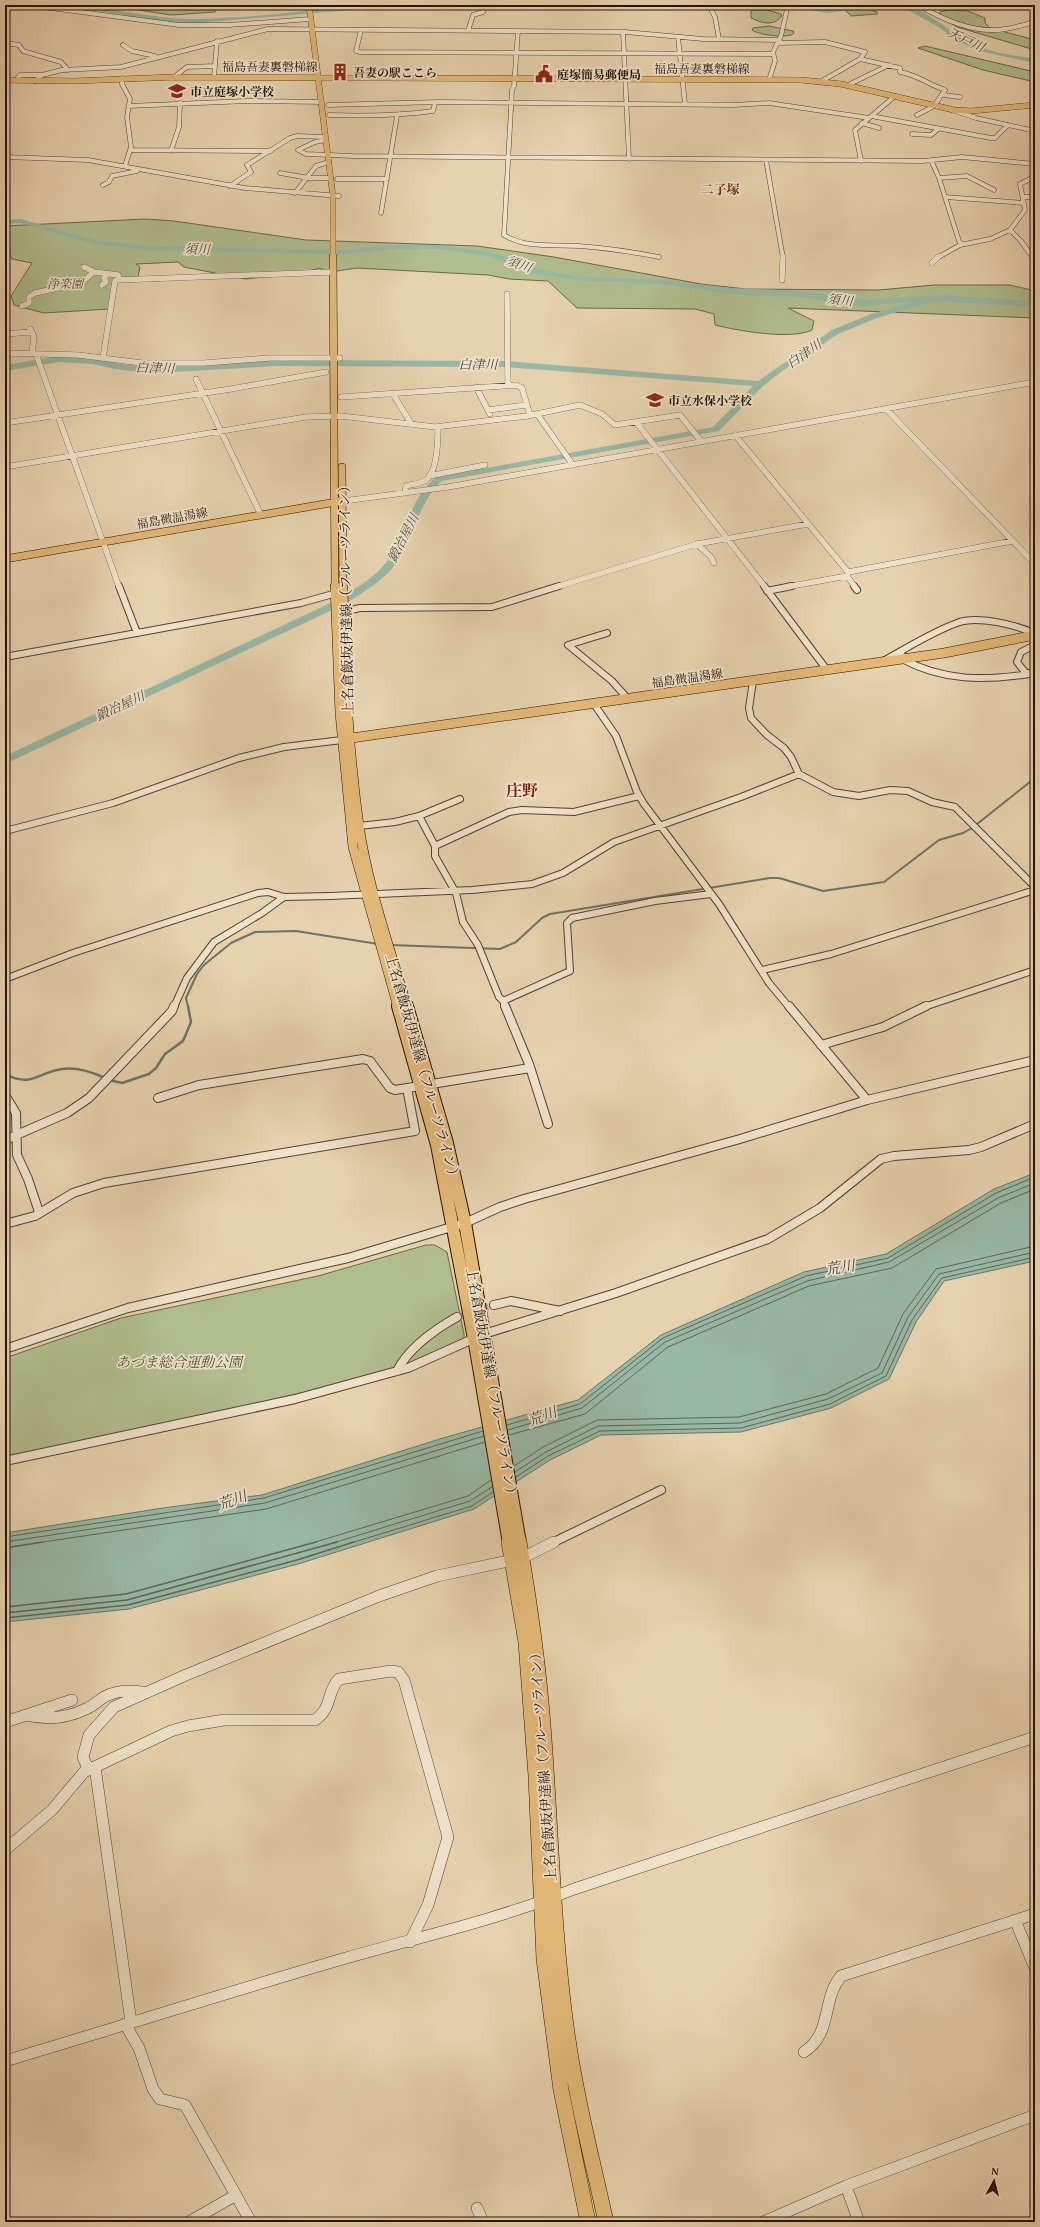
<svg xmlns="http://www.w3.org/2000/svg" width="1040" height="2227" viewBox="0 0 1040 2227" font-family="'Gentium Book Plus','Noto Serif JP',serif">
<rect width="100%" height="100%" fill="#e7d2af"/>
<filter id="stains"><feTurbulence type="fractalNoise" baseFrequency=".005" numOctaves="4"/><feColorMatrix values="0 0 0 0 .2 0 0 0 0 .09 0 0 0 0 .02 0 0 0 .5 -.17"/></filter>
<radialGradient id="worn" r=".72"><stop offset=".6" stop-color="#630" stop-opacity="0"/><stop offset="1" stop-color="#630" stop-opacity=".3"/></radialGradient>
<path fill="#b0bd8f" stroke="#6b664a" d="M133,5H214L217,9L215,12L171,15L125,8Z
M850,8H866L877,12L878,14L851,16L845,10Z
M751,10H767L781,14L782,16C773,27 762,23 751,18Z
M949,10L968,11L985,18V23L990,28L1035,40V50L957,27L940,16V12Z
M769,26L793,31L794,33C790,39 758,35 752,30L753,28Z
M925,46L1035,72V82L983,70L918,48Z
M145,219L174,221L306,240L477,246L554,257L701,284L746,289L879,290L934,285H1010L1035,291V318L788,308L814,321L812,330C791,340 739,331 715,325L714,314L695,309L577,308L548,281L509,279L488,275L357,268L330,272L319,268L306,272L246,279L184,267L178,262L136,264L140,267L138,277L117,279L109,309L44,313L14,305L11,296L32,263L12,259L5,246V226Z
M426,1245H435L447,1252L464,1334V1339L403,1366L297,1396L5,1457V1358L121,1318L318,1276Z"/>
<path fill="#98b8a6" stroke="#6a7566" d="M1035,1173V1261L944,1281L916,1322L889,1379L831,1408L741,1432L601,1435L550,1460L474,1509L298,1564L129,1609L5,1622V1533L163,1508L262,1495L443,1438L578,1400L661,1335L804,1272L886,1254L994,1189Z"/>
<g fill="none" stroke-linecap="round" stroke-linejoin="round">
<path stroke="#5f6456" stroke-width="1" d="M507,1425L580,1404L663,1338L806,1276L888,1258L996,1193L1035,1177
M508,1430L582,1408L665,1342L807,1281L889,1262L998,1198L1035,1183
M509,1435L585,1414L668,1347L809,1286L892,1268L1001,1203L1035,1189
M514,1466L543,1447L597,1420L739,1417L826,1394L878,1368L903,1314L936,1269L1035,1246
M515,1472L546,1452L598,1426L740,1423L828,1399L882,1373L908,1317L939,1274L1035,1252
M516,1477L548,1456L600,1431L741,1428L830,1404L886,1376L912,1320L942,1278L1035,1257
M5,1537L264,1498L483,1431
M5,1542L265,1503L484,1436
M36,1543L266,1509L485,1442
M312,1543L468,1496L491,1480
M333,1543L470,1501L492,1487
M351,1543L472,1506L493,1492"/>
<path stroke="#5f6456" stroke-width="1.5" d="M5,1548L43,1542
M5,1607L126,1594L316,1542
M5,1613L127,1600L337,1542
M5,1618L128,1605L297,1560L354,1542"/>
<path stroke="#6a7566" stroke-width="2" d="M391,945L500,949L516,942L542,918L550,914L770,878H779L823,891L884,882L939,840L963,833L972,828L1035,778
M188,1007L186,998L197,974L204,965L231,943L255,932L296,931L378,944"/>
<path stroke="#6a7566" stroke-width="2.5" d="M5,1074C32,1088 36,1073 62,1069C77,1067 92,1072 105,1078
M109,1080L122,1083L149,1074L156,1068L165,1054L183,1041L191,1022L188,1006"/>
<path fill="#98b8a6" fill-rule="evenodd" d="M61,5C107,5 151,20 197,19C253,18 309,10 364,5H390L387,7L197,23L168,22Z
M780,5L828,9L888,5L828,13Z
M899,5C925,5 957,40 983,48C1000,54 1018,56 1035,59V63L979,51L954,39L940,28Z
M21,219L95,240L144,246L345,250L396,245H439L490,252L539,269L574,276L663,280L731,288L799,291L862,300L944,295L1035,301V307L934,301L877,318L838,334L785,369L763,386L719,431L442,481C418,503 414,536 397,562C385,580 364,591 347,603L5,764V756L339,599C355,588 376,578 387,561C406,534 409,500 436,477L713,427L753,386L505,367L277,366L156,373L121,370L92,364L59,362L5,371V365L59,356L92,358L121,364L156,367L277,360L505,361L758,381L832,330L871,314L913,302L862,306L799,297L731,294L663,284L574,280L534,273L489,256L439,249H396L345,254L144,250L94,244L21,223L5,224V220Z"/>
<path stroke="#c0ab8d" stroke-width="8" stroke-dasharray="8 4.5" stroke-linecap="butt" d="M457,1317L494,1305"/>
<g stroke="#564030" stroke-width="5">
<path id="minor-far4" d="M28,5L179,25H229L310,19
M273,5H301
M616,5L625,7L658,5
M709,5L715,17L719,39
M918,5C940,18 968,31 995,30C1008,30 1022,25 1035,22
M361,30L356,51L360,52L772,54
M468,31L473,15L483,12L485,6L495,5
M518,31L514,86L512,90L504,235C527,249 554,244 579,246C606,248 633,252 659,257
M623,32L629,159
M678,37L685,104
M5,43L19,45L23,51L61,62L68,70
M778,43L825,42L865,52L860,59L822,81
M123,45L132,51L155,56
M860,59L900,68V72C918,75 927,84 945,90L934,106L917,115
M174,77L187,67L215,66
M214,77L217,41
M122,78V84L130,99L127,117L131,147L125,166
M19,80L18,77L20,75H42
M769,80L775,61L773,52L781,36L788,5
M35,81L42,75L62,70L121,67L268,29L625,32L703,39L780,40
M848,85L889,65
M943,95L960,97
M328,105L439,102L733,105L769,103L869,118
M128,106L247,101L322,102
M949,109L976,118L1035,131
M329,115C364,116 398,116 433,111L435,103
M871,116L991,138H995L1008,125
M862,123L879,128
M912,134L931,135L938,129
M326,140L315,142L298,150L306,154L353,156L923,161L962,157L1035,164
M131,150L271,151
M171,151L179,127L180,103
M5,157L88,160L245,188L339,196
M766,160L783,258
M931,160L939,178L959,241L962,244
M861,161L855,130L895,96
M280,173L309,178H331
M939,178L967,176L994,190
M337,179H387
M103,185L109,182L112,176L137,171
M230,186L251,172L247,165L290,138L297,136L324,137
M295,193L316,166L329,162
M945,197L1024,203
M1023,197H1035
M381,213L397,116
M937,258L960,245L990,239L1010,230
M1033,258L1021,241L1010,230L1025,210L1020,184L1032,178L1035,173"/>
</g>
<g stroke="#564030" stroke-width="6">
<path id="minor-far3" d="M1032,257L1035,261
M932,263L938,257
M84,267L94,272L118,275L120,280
M782,280L783,257
M102,285L106,282L104,278L108,274
M507,294L508,385
M22,306L29,303V297L35,293L81,283L94,272
M30,329L34,336L32,354
M5,334L31,332
M5,353L78,355L142,363H204L269,358H340
M36,354L119,587
M103,358L115,281L117,280L333,272
M196,379L261,515
M476,387L490,414
M393,394L412,425
M341,397L516,385L522,388L530,415
M886,409L1035,564
M488,410L526,405
M537,414L573,465
M636,422L765,587
M5,423L231,389L326,372
M735,435L848,572L1012,541
M5,467L306,417L341,416L435,427L527,416L580,405L602,414L615,425L680,415L701,441
M429,476L485,465
M405,493L406,486C412,484 422,484 427,479C437,470 438,440 438,427
M344,501L448,487L1035,382
M697,544L711,557L714,563
M848,572L847,576L855,587
M556,587L697,544L808,524
M786,587L847,576"/>
</g>
<g stroke="#564030" stroke-width="8">
<path id="minor-far2" d="M119,586L137,633
M764,586L827,670
M854,586L857,590
M767,591L792,586
M337,613L360,608L492,607L559,586
M607,633L568,645L612,681L628,699
M1035,645L1021,652L1017,662L1025,672L1035,675
M903,656L902,659C943,681 984,681 1029,674
M5,657L301,603L340,592
M883,661C907,648 932,632 957,623C976,615 1018,625 1035,634
M753,681L749,708L751,718L767,735L784,748L791,757L799,774L833,792L859,796L890,790L908,791L932,802L955,807L1035,887
M594,704L616,736L637,792L644,804L719,904L769,983L789,1007
M419,816L435,846
M359,826L395,822L419,816L460,799
M5,831L113,803L239,758L284,747L342,740
M762,970L831,954L1035,890
M5,979L73,953L258,893L268,892L284,897L330,896L472,890L532,884L563,873L614,842L741,797L799,774
M503,1001L499,997L478,945L463,922L456,893L435,856V846L509,812L522,810L574,812L639,796
M174,1007L187,978L214,942L262,913L284,897
M506,1007L503,1001L570,971L567,923L572,918L655,901L711,894
M924,1007L1035,970"/>
</g>
<g stroke="#564030" stroke-width="10">
<path id="minor-far1" d="M505,1006L529,1064L548,1124
M789,1006L867,1100
M821,1045L883,1027L926,1006
M5,1095L16,1113L17,1155L28,1179L39,1212
M158,1098L199,1085L363,1059L370,1061L390,1088L395,1090L530,1068
M5,1140L67,1113L89,1098L172,1011L174,1006
M5,1224L35,1216L73,1193L104,1183L415,1131L407,1088
M494,1305L511,1301L560,1311
M5,1349L128,1308L348,1258L465,1223L500,1207L524,1199L740,1139L867,1100L1035,1060
M397,1371C409,1347 434,1330 457,1317
M5,1461L295,1399L408,1368L484,1334L616,1293L768,1239L820,1208L881,1159L894,1156L969,1150L981,1147L1035,1124
M552,1543L661,1490"/>
</g>
<g stroke="#564030" stroke-width="12">
<path id="minor" d="M26,1715C46,1720 67,1718 86,1709C93,1706 98,1701 104,1697C117,1690 132,1690 146,1693
M5,1722L72,1700
M95,1767L131,2022
M88,1769L83,1757L89,1735L114,1707L186,1675L379,1596L437,1576L522,1558L554,1542
M5,1850L52,1810L84,1772L171,1731L188,1726L224,1720H315C333,1708 326,1692 339,1679L391,1671L398,1672L404,1680L448,1837L428,1905L410,1942
M1015,1920L1035,1968
M125,2024L139,2048L153,2089L160,2099L185,2105L251,2222
M804,2052C833,2033 821,2001 841,1976L1035,1914
M5,2061C119,2027 232,1991 346,1958C423,1936 500,1919 574,1889L1035,1737
M846,2186L859,2222
M477,2208L483,2222
M189,2222L236,2195
M763,2222L846,2186L1035,2115"/>
</g>
<g stroke="#261005" stroke-width="6">
<path id="major-far4" d="M309,5L333,197V258
M5,80L75,81L174,77L801,80L841,84L954,110L971,111L1035,105"/>
</g>
<g stroke="#261005" stroke-width="8">
<path id="major-far3" d="M333,257L335,587
M342,467L343,587
M5,559L342,501"/>
</g>
<g stroke="#261005" stroke-width="10">
<path id="major-far2" d="M335,586L340,713L353,847L398,1007
M343,586C344,666 348,747 359,826C368,887 390,948 407,1007
M345,739L944,653L1035,635"/>
</g>
<g stroke="#261005" stroke-width="14">
<path id="major-far1" d="M398,1006L437,1145L475,1344L509,1543
M407,1006L447,1143L465,1223L520,1543"/>
</g>
<g stroke="#261005" stroke-width="16">
<path id="major" d="M509,1542L526,1642L536,1776L544,1959L561,2090L588,2222
M519,1542C529,1599 537,1656 542,1713C551,1820 552,1927 567,2033C576,2097 592,2159 606,2222"/>
</g>
<use href="#minor-far4" stroke="#efe2cb" stroke-width="4"/>
<use href="#minor-far3" stroke="#efe2cb" stroke-width="5.5"/>
<use href="#minor-far2" stroke="#efe2cb" stroke-width="6"/>
<use href="#minor-far1" stroke="#efe2cb" stroke-width="8"/>
<use href="#minor" stroke="#efe2cb" stroke-width="11"/>
<use href="#major-far4" stroke="#e4b978" stroke-width="5.5"/>
<use href="#major-far3" stroke="#e4b978" stroke-width="7"/>
<use href="#major-far2" stroke="#e4b978" stroke-width="9"/>
<use href="#major-far1" stroke="#e4b978" stroke-width="12"/>
<use href="#major" stroke="#e4b978" stroke-width="15"/>
</g>
<defs>
<g id="building-bare" transform="scale(1.38)"><path d="M-4-6H4V6H1V3H-1V6H-4ZM-2.5-4.3h1.7v1.8h-1.7ZM.8-4.3h1.7v1.8H.8ZM-2.5-1h1.7V.8h-1.7ZM.8-1h1.7V.8H.8Z" fill="#8f2418" stroke="#efe2cb" stroke-width="2.5" paint-order="stroke"/></g>
<g id="civic-bare" transform="scale(1.38)"><path d="M-.6-6.5H3V-4.5H.6V-3L4-1V1h2V6H-6V1h2V-1L-.6-3ZM-1.2 2.5V6h2.4V2.5Z" fill="#8f2418" stroke="#efe2cb" stroke-width="2.5" paint-order="stroke"/></g>
<g id="school-bare" transform="scale(1.38)"><path d="M0-5L7-2L0 1L-7-2ZM-4 1L0 2.5L4 1V4Q0 6-4 4Z" fill="#8f2418" stroke="#efe2cb" stroke-width="2.5" paint-order="stroke"/></g>
</defs>
<g fill-rule="evenodd">
<use href="#building-bare" x="340" y="72"/>
<use href="#civic-bare" x="544" y="74"/>
<use href="#school-bare" x="177" y="91"/>
<use href="#school-bare" x="655" y="400"/>
</g>
<g text-anchor="middle" dominant-baseline="central" stroke-width="3.5" stroke-linejoin="round" paint-order="stroke">
<g font-size="12" fill="#261005" stroke="#efe2cb">
<text x="270" y="66">福島吾妻裏磐梯線</text>
<text x="702" y="68">福島吾妻裏磐梯線</text>
<text transform="translate(172 518) rotate(-10)">福島微温湯線</text>
<text transform="translate(687 678) rotate(-8)">福島微温湯線</text>
</g>
<g font-size="12" font-weight="bold" fill="#261005" stroke="#efe2cb" text-anchor="start">
<text x="353" y="72">吾妻の駅ここら</text>
<text x="557" y="74">庭塚簡易郵便局</text>
<text x="190" y="91">市立庭塚小学校</text>
<text x="668" y="400">市立水保小学校</text>
</g>
<g font-size="12" font-style="italic" fill="#564d35" stroke="#efe2cb">
<text x="65" y="283">浄楽園</text>
</g>
<g font-size="13" font-style="italic" fill="#4e4b3d" stroke="#efe2cb">
<text transform="translate(966 40) rotate(25)">天戸川</text>
<text transform="translate(197 249) rotate(1)">須川</text>
<text transform="translate(519 264) rotate(19)">須川</text>
<text transform="translate(840 300) rotate(6)">須川</text>
<text transform="translate(804 354) rotate(-35)">白津川</text>
<text x="478" y="364">白津川</text>
<text transform="translate(155 368) rotate(2)">白津川</text>
<text transform="translate(403 538) rotate(-63)">鍛冶屋川</text>
<text transform="translate(120 706) rotate(-25)">鍛冶屋川</text>
</g>
<g font-size="13" font-weight="bold" fill="#7a1f14" stroke="#efe2cb">
<text x="720" y="189">二子塚</text>
</g>
<g font-size="14" fill="#261005" stroke="#efe2cb">
<text transform="translate(346 597) rotate(-91)">上名倉飯坂伊達線（フルーツライン）</text>
<text transform="translate(423 1068) rotate(74)">上名倉飯坂伊達線（フルーツライン）</text>
<text transform="translate(492 1384) rotate(80)">上名倉飯坂伊達線（フルーツライン）</text>
<text transform="translate(543 1764) rotate(-94)">上名倉飯坂伊達線（フルーツライン）</text>
</g>
<g font-size="14" font-style="italic" fill="#564d35" stroke="#efe2cb">
<text x="179" y="1362">あづま総合運動公園</text>
</g>
<g font-size="15" font-style="italic" fill="#4e4b3d" stroke="#efe2cb">
<text transform="translate(840 1267) rotate(-9)">荒川</text>
<text transform="translate(542 1416) rotate(-21)">荒川</text>
<text transform="translate(232 1500) rotate(-21)">荒川</text>
</g>
<g font-size="16" font-weight="bold" fill="#7a1f14" stroke="#efe2cb">
<text x="522" y="790">庄野</text>
</g>
</g>
<rect width="1040" height="2227" fill="none" stroke="#e7d2af" stroke-width="20"/>
<rect x="6" y="6" width="1028" height="2215" fill="none" stroke="#261005" stroke-width="2"/>
<rect x="10" y="10" width="1020" height="2207" fill="none" stroke="#261005"/>
<g transform="translate(994 2181) rotate(7)" stroke="#efe2cb" stroke-width="3" paint-order="stroke">
<path d="M0-3L7 15L0 10L-7 15Z" fill="#261005"/>
<text y="-6" font-size="11" font-weight="bold" text-anchor="middle" fill="#261005">N</text>
</g>
<rect width="100%" height="100%" filter="url(#stains)"/>
<rect width="100%" height="100%" fill="url(#worn)"/>
</svg>
